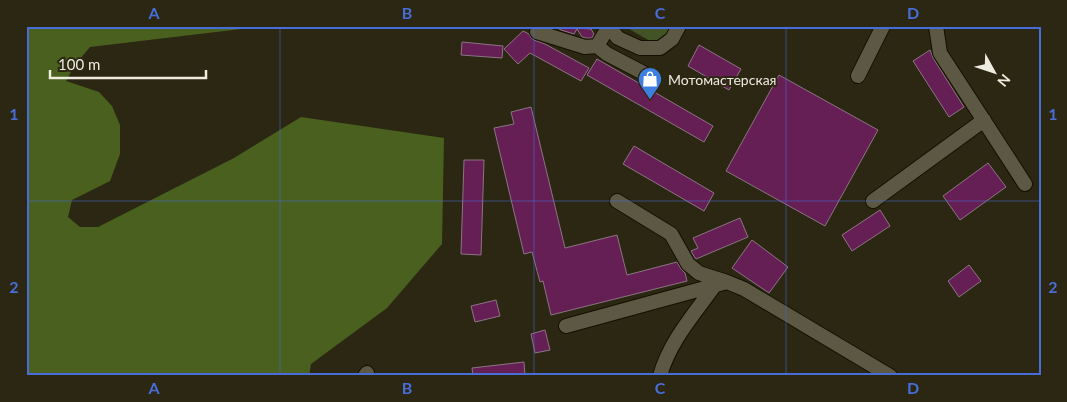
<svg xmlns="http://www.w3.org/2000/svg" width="1067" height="402" viewBox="0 0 1067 402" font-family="Lato,sans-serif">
<rect width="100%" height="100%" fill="#2c2713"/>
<path fill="#425325" d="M624,26H671L664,39L650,41Z"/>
<path fill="#49601e" d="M26,26H266L90,47L75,65L66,81L99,92L112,106L120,125V154L110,181L72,200L68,217L80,227H98L234,158L301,117L444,138L442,244L387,308L311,364L309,376H26Z"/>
<path fill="#661f54" stroke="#8b7583" d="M554,26H578L577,28L591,29L594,34L592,38H586L582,37L577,29L574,34L561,30Z
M523,31L529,34L531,38L534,40L545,44L589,68L581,81L530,53L518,64L504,49Z
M462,42L503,46L502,58L461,55Z
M699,45L741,69L729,90L688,66Z
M930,50L933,58L964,107L949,117L913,61Z
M597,59L713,126L704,142L587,75Z
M779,75L878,130L825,226L726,171Z
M531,107L565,248L617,235L627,275L677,262L681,269L685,273L687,281L551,315L543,281L540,282L532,252L524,254L494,128L514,124L511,112Z
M634,146L714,193L704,211L623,164Z
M464,160H484L481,255L461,254Z
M988,163L1006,187L960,220L943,196Z
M880,210L890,226L852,251L842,235Z
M740,218L748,237L696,259L695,258L691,251L698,248L693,238Z
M752,240L788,267L769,293L732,268Z
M969,265L981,281L959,297L948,281Z
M496,300L500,316L475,322L471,306Z
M545,330L550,350L535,353L531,334Z
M524,362L525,376H473L472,368Z"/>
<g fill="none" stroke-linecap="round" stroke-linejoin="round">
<g stroke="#141001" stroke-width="16">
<path id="minor" d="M936,26L940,53L1025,184
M609,27L618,38L640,48H660L672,39L679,26
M537,32L585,47L597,46L609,26
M597,46L607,54L653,78
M858,76L883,26
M617,201L671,234L688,264L699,273L727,282L744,289L890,376
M873,201L984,120
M566,326L727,282
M365,376L367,373
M660,376C669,342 695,313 715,285"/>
</g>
<use href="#minor" stroke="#5d5843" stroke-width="14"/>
</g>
<path fill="none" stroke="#476dd9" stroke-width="1" stroke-opacity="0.55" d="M280,26V376M534,26V376M786,26V376M26,201H1041"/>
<defs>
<g id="shop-pin" transform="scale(1.25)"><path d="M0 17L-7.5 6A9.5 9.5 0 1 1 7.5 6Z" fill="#3f7fe0" stroke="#2c2713"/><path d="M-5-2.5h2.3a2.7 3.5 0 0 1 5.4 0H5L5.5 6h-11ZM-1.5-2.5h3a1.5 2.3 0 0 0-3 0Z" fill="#fff"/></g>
</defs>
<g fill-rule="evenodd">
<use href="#shop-pin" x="650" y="79"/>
</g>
<g text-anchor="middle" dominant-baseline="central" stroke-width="4" stroke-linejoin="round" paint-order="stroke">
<g font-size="14" fill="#eeebdf" stroke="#2c2713" text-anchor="start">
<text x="668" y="79">Мотомастерская</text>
</g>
</g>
<rect width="1067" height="402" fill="none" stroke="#2c2713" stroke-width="55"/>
<g transform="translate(994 72) rotate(130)" stroke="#2c2713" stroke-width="4" paint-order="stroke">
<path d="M0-4L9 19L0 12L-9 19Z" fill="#eeebdf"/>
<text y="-8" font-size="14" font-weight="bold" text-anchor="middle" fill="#eeebdf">N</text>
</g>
<path d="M50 70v8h156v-8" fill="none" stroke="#eeebdf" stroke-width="2.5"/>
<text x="58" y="70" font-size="15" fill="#eeebdf" stroke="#2c2713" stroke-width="4" paint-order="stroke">100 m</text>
<rect x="28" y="28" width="1012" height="346" fill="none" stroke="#476dd9" stroke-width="2"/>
<g font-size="16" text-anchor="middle" font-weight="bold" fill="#476dd9">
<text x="154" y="19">A</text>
<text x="407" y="19">B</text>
<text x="660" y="19">C</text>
<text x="913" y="19">D</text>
<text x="14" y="120">1</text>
<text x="1053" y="120">1</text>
<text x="14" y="293">2</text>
<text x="1053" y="293">2</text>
<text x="154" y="394">A</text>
<text x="407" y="394">B</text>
<text x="660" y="394">C</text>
<text x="913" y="394">D</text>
</g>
</svg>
